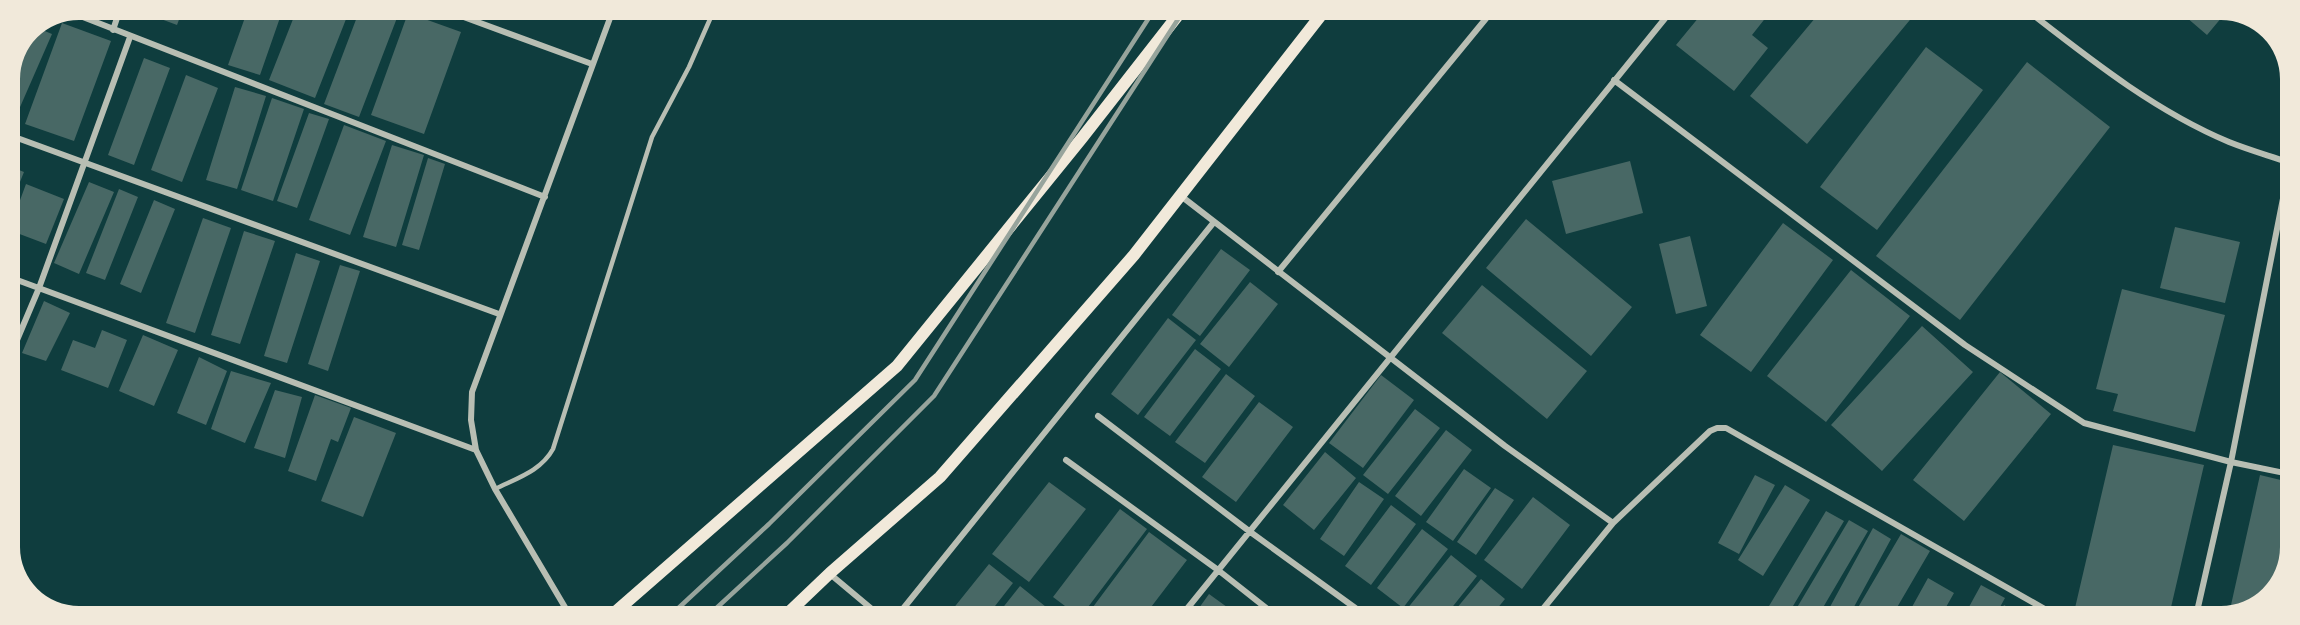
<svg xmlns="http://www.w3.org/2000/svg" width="2300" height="625" viewBox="0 0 2300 625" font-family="Quicksand,sans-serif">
<rect width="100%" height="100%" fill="#0f3d3e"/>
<path fill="#486865" d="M134,9H183L177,25Z
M248,9H283L260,75L228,65Z
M297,9H350L315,98L269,80Z
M360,9L400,10L359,117L324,104Z
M1704,11H1771L1752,35L1768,48L1734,91L1676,45Z
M1821,11H1910L1914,15L1807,144L1750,96Z
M2179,11H2227L2207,35Z
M408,13L461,32L424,134L371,115Z
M62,23L111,41L74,141L25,124Z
M35,27L52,34L17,114L9,111V78L29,29Z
M1926,47L1983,90L1877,230L1820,187Z
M144,58L170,68L134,165L108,155Z
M2027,62L2110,127L1960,320L1876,256Z
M186,75L218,88L182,182L151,170Z
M235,87L266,96L237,189L206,180Z
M272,98L304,109L273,201L241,190Z
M309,113L329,119L297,208L277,201Z
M344,125L386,141L350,235L309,220Z
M392,145L424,155L396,247L363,237Z
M428,158L445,164L419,250L402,245Z
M1630,161L1643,213L1566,234L1552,181Z
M9,166L24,172L9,209Z
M89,182L114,192L79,274L54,263Z
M26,184L64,199L46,244L9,230Z
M119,189L138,197L105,280L86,273Z
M154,200L175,209L141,293L120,284Z
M203,218L231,228L195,333L166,323Z
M1526,219L1632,307L1591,356L1486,268Z
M1783,223L1833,260L1751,372L1700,335Z
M2175,227L2240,242L2225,303L2160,288Z
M244,231L275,241L240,344L211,335Z
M1690,236L1707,306L1676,314L1659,244Z
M1221,249L1250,270L1200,336L1172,315Z
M296,253L320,261L287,363L264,356Z
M340,265L360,271L328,371L308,364Z
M1851,270L1910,316L1826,422L1767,376Z
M1250,282L1278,304L1229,367L1200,344Z
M1482,285L1587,371L1547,419L1442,333Z
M9,289L16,292L9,311Z
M2122,289L2225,315L2195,432L2113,411L2118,394L2096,389Z
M44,301L70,313L46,361L22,353Z
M1168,318L1196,340L1138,415L1111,394Z
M1922,326L1973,372L1882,471L1831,425Z
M102,330L127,340L108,388L61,370L73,340L95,348Z
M143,335L178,350L154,406L119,391Z
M1195,349L1221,369L1170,436L1144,417Z
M199,357L227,371L206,425L177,413Z
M231,371L271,383L245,443L211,429Z
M2000,372L2051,414L1964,521L1913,480Z
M1226,374L1255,396L1205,463L1175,442Z
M1381,375L1414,400L1363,468L1329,443Z
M275,390L302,397L285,458L254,448Z
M315,395L351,408L338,442L331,439L316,481L288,471Z
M1259,402L1293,427L1236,502L1202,477Z
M1415,409L1440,428L1388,494L1363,475Z
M354,417L396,433L363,517L321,501Z
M1446,430L1472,450L1421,516L1395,496Z
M2113,445L2204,465L2169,616H2110L2075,608Z
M1325,452L1356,478L1314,530L1283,505Z
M1464,469L1491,488L1453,541L1426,522Z
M1755,475L1775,485L1739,554L1718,543Z
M2260,475L2289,482V564L2264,602L2229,614Z
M1049,482L1086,509L1029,582L992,554Z
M1359,482L1384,499L1344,556L1320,539Z
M1785,485L1810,500L1763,576L1738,560Z
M1495,488L1514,500L1476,555L1457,542Z
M1533,497L1570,525L1522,589L1484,560Z
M1391,505L1416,524L1371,585L1345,566Z
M1120,509L1147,529L1082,615H1077L1053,597Z
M1826,511L1844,521L1787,616H1773L1766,611Z
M1849,520L1868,531L1818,616H1792Z
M1873,528L1891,539L1849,616H1825Z
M1422,529L1448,549L1403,608L1377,588Z
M1149,532L1187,560L1145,615H1087Z
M1901,534L1930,551L1892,616H1853Z
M1451,555L1477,576L1446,615H1402Z
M989,564L1013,583L988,615H948Z
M1928,578L1954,593L1941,616H1907Z
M1481,579L1505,599L1492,615H1451Z
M1981,585L2005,598L1995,616H1964Z
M1020,586L1056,615H997Z
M1209,594L1238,615H1194Z
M2004,605L2024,616H1998Z"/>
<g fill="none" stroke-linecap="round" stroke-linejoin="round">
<path stroke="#b8beb3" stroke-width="4.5" d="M495,489C517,478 541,471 553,449L652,137L689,67L714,10"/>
<path stroke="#b8beb3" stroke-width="6" d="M442,9L592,64
M2028,11C2091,60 2155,111 2229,142C2249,150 2270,156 2290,163
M70,12L545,197
M113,30L120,9
M1614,80L1965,345L2084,423L2231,462L2289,474
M9,135L499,314
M1181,196L1505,446L1613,523
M1278,272L1493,10
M9,277L476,450
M9,359L39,288L130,37
M1098,416L1249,531L1365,615
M1066,460L1218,570L1275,615
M830,574L879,615
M569,614L495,489L476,450L471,420L472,392L613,10
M898,615L1214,222
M1182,615L1671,11
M1538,615L1613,523L1710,431L1717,428H1726L2057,616
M2196,616L2231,462L2290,163"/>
<path stroke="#f1e9da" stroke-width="12" d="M613,614L897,366L1082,138L1182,10
M787,614L830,573L940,477L1134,255L1325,10"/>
<path stroke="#97a49c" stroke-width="4.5" d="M672,614L769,524L915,380L1154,10
M710,614L787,543L934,396L1184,10"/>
</g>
<path d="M0 0H2300V625H0ZM79 20H2221A59 59 0 0 1 2280 79V547A59 59 0 0 1 2221 606H79A59 59 0 0 1 20 547V79A59 59 0 0 1 79 20Z" fill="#f1e9da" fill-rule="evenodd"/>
</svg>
